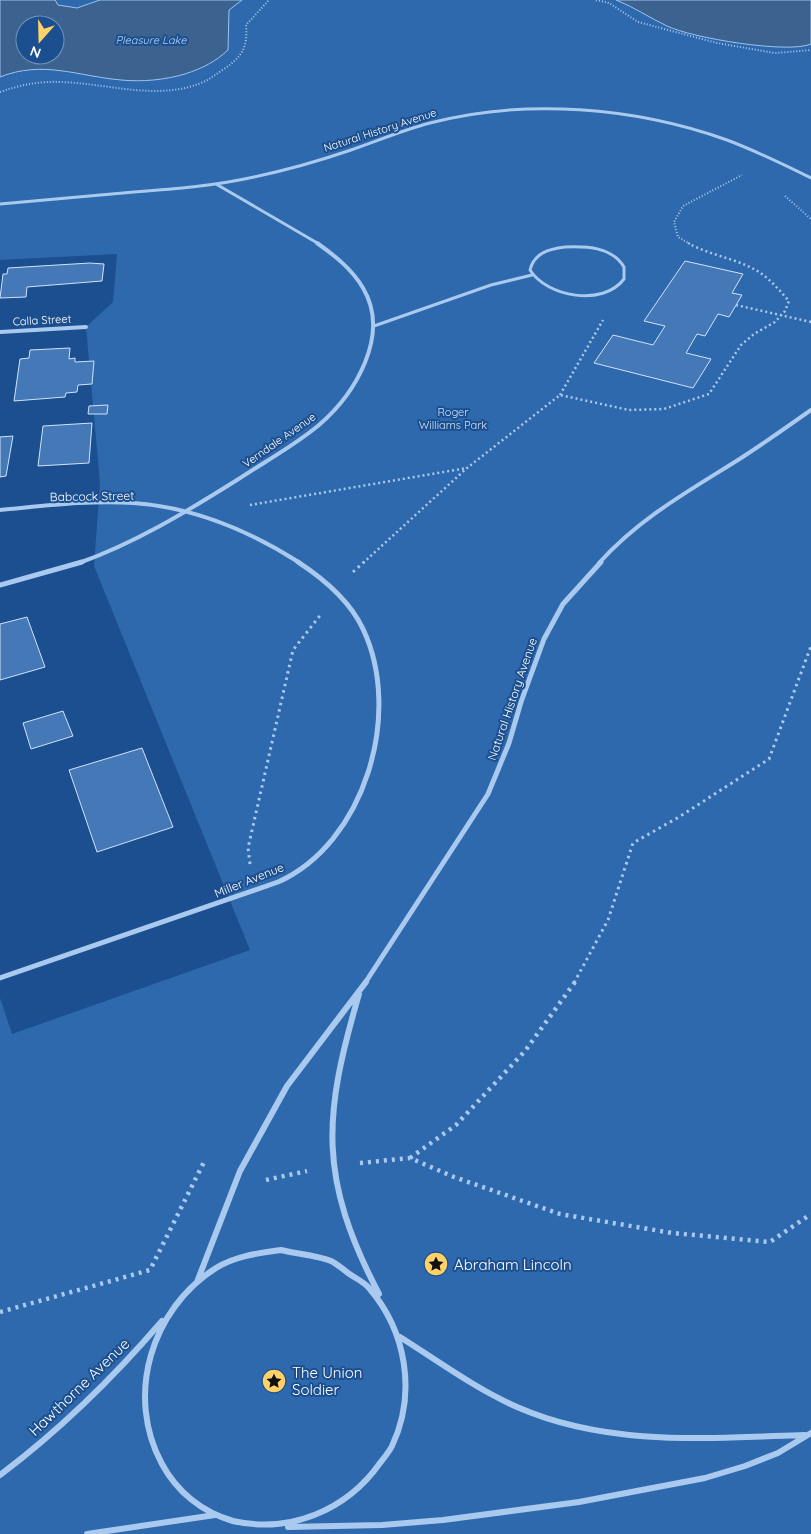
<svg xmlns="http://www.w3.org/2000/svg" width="811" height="1534" viewBox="0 0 811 1534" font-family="Quicksand,sans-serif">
<rect width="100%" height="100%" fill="#1b4f8f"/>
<path fill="#2e69ad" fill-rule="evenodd" d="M0,0H811V1534H0V998L12,1034L250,950L94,566L100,483L86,327L113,302L117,254L0,260ZM25,25H55V55H25Z"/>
<path fill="#3c6290" stroke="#9cc4f0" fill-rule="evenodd" d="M0,0H55L58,5L77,8L100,0H242L229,10L228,50C215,62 203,68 185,74C164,80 143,82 121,80C77,76 43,60 0,77ZM25,25H55V55H25Z
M616,0H811V44C788,54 692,38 667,26C650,18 634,7 616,0Z"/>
<path fill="#4478b7" stroke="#cfe3fa" d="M685,261L743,274L732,293L742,295L729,317L718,314L705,336L697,334L686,353L711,359L693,388L594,363L613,335L653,345L665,326L644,321Z
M90,263L104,264L102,281L27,287L26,297L0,298L3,274H7L8,268Z
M70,348L69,359L75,358V362L94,361L92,384L78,385L77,392L66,393L65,397L14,401L20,359L29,358L30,350Z
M108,405L107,414H88L89,406Z
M92,423L89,463L38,466L43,426Z
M13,436L6,476L0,477V437Z
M27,617L45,667L0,680V624Z
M63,711L73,736L31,749L23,723Z
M142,748L173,827L97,852L69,770Z"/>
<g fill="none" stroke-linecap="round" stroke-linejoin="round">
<path stroke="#a9c9ee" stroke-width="2" stroke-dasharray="1 2" stroke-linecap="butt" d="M596,0L609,3L638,22L717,43L775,53L811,50
M0,92C20,85 39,81 60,82C106,83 157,101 201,83C209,80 216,74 224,69C242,57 248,47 246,25L269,0
M785,196L811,219
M690,244L678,237L674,222L683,206L742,175"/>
<path stroke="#a9c9ee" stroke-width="2.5" stroke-dasharray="2 3" stroke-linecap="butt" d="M736,305L811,322
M560,395L603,320
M250,505L467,468
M363,563L467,468L560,395L629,410L664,409L709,394L741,345L754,334L775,322L785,311L789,301C782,293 775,285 767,278C745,259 712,257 688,243"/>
<path stroke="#a9c9ee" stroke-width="3" stroke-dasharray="2.5 4" stroke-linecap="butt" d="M353,572L364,562
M250,864L248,848L293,650L322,613
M574,983L608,920L633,843L679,817L769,759L811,646"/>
<path stroke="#a9c9ee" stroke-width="4.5" stroke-dasharray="3 5" stroke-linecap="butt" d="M410,1158L456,1125L525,1051L575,982
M360,1163L410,1158L454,1177L560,1214L672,1233L770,1242L811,1214
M266,1180L307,1171
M0,1312L150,1270L205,1160"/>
<path stroke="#a9c9ee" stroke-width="3" d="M565,247C587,246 612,247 624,267V279C603,307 547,297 530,270C534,253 549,249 565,247Z
M374,326L491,285L532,275"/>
<path stroke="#a9c9ee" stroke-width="3" d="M216,184L319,244
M0,204C45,200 89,196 134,192C174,189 214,186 254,177C287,170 319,161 351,150C377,141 403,130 430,123C525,98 635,107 727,140C756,151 783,164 811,178"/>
<path stroke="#a9c9ee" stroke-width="4" d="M0,332L86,327
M0,510C44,506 89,500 133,503C193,507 250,531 300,563
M79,563C135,543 186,512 237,480C264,462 294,446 319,425C355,394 391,335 363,288C352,269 334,255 317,243
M599,563C640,518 687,492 738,460C763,444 787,427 811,410"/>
<path stroke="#a9c9ee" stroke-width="5" d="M0,585L82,562
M0,978L278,882C365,843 403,713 363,629C350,601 324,579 298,562
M365,983L488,794L509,743L521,702L544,639L563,604L601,562"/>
<path stroke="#a9c9ee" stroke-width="6" d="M359,994C323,1117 318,1177 379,1294
M281,1250C297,1254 316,1255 331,1261C337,1264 343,1269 348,1273C355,1278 364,1282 369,1288C406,1331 417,1393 392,1446C389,1452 384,1458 380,1463C347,1510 290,1534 233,1521C202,1512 177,1492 162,1464C125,1396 151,1309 216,1268C235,1256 259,1253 281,1250Z
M197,1282L240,1171L287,1086L366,982
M400,1337C438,1361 476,1389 517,1407C608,1447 708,1438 805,1435
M0,1475C60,1430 113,1378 162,1321
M288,1527L382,1525L443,1520L579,1502L705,1478L745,1466L778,1453L811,1433
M87,1534L215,1515"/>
</g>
<defs>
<g id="sight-disc" transform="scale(1.25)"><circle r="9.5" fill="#ffd166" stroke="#1b4f8f"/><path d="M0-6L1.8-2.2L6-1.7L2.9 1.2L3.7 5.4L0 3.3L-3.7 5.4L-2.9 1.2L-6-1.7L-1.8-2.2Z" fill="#111"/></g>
</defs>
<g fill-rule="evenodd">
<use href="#sight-disc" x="436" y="1264"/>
<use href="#sight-disc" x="274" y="1381"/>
</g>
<g text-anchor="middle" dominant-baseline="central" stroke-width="4" stroke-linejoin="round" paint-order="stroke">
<g font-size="11" font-style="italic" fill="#b5d3f5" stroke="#1b4f8f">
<text x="151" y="40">Pleasure Lake</text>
</g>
<g font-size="11" fill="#fff" stroke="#1b4f8f">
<text transform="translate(380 130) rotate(-18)">Natural History Avenue</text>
<text transform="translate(42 320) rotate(-3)">Calla Street</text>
<text transform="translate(279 440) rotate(-35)">Verndale Avenue</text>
</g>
<g font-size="11" fill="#cfe3fa" stroke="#1b4f8f">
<text x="453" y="412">Roger<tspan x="453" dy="13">Williams Park</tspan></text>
</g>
<g font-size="12" fill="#fff" stroke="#1b4f8f">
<text transform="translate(92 496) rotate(-1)">Babcock Street</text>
<text transform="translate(512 699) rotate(-71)">Natural History Avenue</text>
<text transform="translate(249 880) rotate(-22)">Miller Avenue</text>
</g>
<g font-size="15" fill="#fff" stroke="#1b4f8f" text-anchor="start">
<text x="454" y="1264">Abraham Lincoln</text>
<text x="292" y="1372">The Union<tspan x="292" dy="17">Soldier</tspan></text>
</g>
<g font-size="15" fill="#fff" stroke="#1b4f8f">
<text transform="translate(79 1387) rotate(-44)">Hawthorne Avenue</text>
</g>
</g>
<g transform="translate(40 40) rotate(200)"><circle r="24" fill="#1b4f8f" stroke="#7695bc"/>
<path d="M0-4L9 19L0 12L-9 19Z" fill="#ffd166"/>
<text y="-8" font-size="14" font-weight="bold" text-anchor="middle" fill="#ffffff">N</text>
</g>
</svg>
